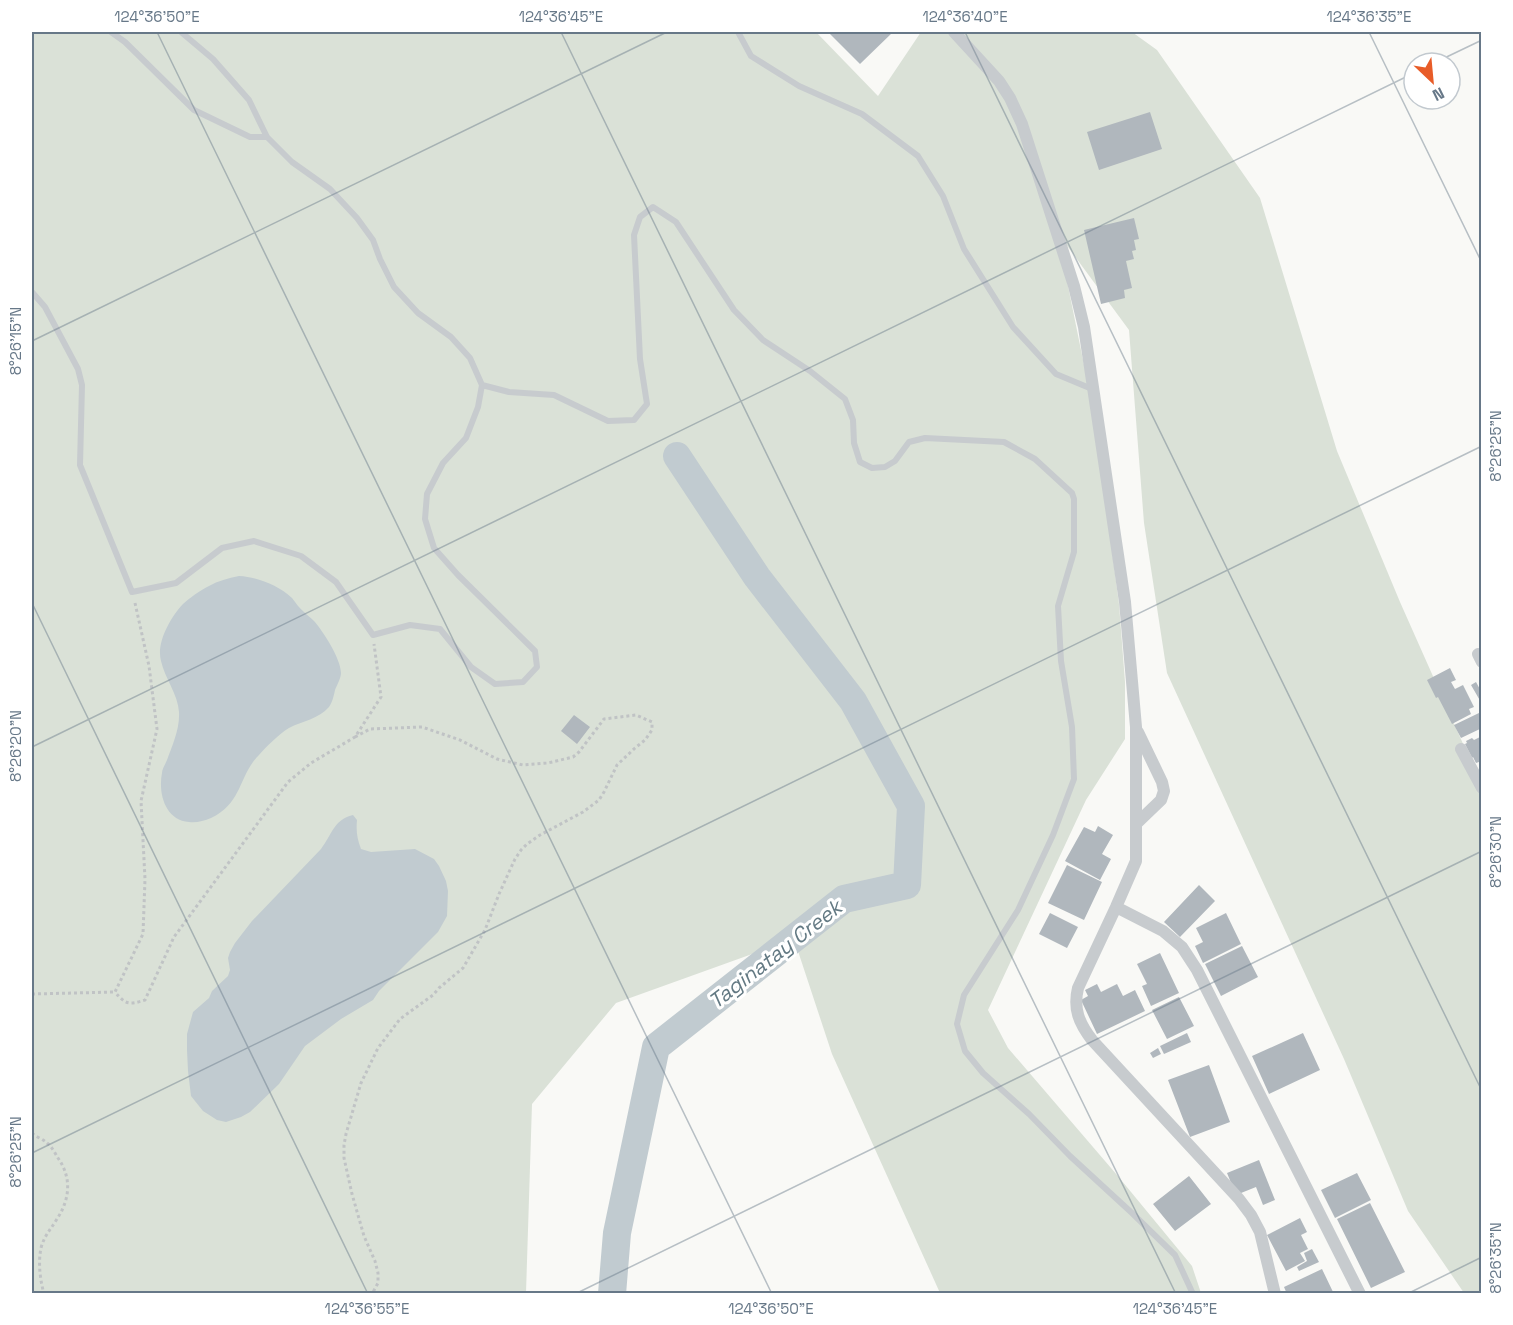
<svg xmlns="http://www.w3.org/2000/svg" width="1513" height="1325" viewBox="0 0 1513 1325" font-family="'Space Grotesk',sans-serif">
<rect width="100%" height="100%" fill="#f9f9f6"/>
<path fill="#dae1d7" d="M32,32H816L878,96L921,32H1132L1157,50L1260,198L1337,451L1400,602L1472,764L1481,780V1293H1464L1408,1211L1344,1059L1167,673L1144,523L1129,330L1057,232L1094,414L1119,604L1125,682V739L1086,800L988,1010L1008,1048L1117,1175L1192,1266L1201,1293H940L832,1054L794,939L616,1003L532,1104L526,1293H32Z"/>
<path fill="#c1cbd0" d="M239,576C257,577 278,585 292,598C296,603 299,608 304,612C307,615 311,618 314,621C323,631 341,659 341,673C341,678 337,685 335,690C334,695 332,703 329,707C319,719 302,721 289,728C280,733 266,747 259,755C238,776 243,803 211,818C204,821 196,823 189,822C165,820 158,793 162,773C162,769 165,765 167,760C172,746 180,729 179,712C178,694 165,679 161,661C156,643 170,618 183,604C188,599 202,589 209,586C218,581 228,578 239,576Z
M353,815L357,820C356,831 357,839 361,849L371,852L415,849L434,859L439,866L446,881L448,891L447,916L438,932L379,991L373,1000L341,1019L305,1046L279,1084L250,1112L241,1117L226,1122L217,1120L203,1111L191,1096L188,1071L187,1050V1034L193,1012L209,998L212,991L228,976L230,970L228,958L230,952L235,943L252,921L321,849C332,835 333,820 353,815Z"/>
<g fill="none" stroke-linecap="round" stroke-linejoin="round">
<path stroke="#c1cbd0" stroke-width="28" d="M612,1294L617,1233L656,1047L844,899L907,885L911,806L853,701L757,577L677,456"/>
</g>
<path fill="#b0b7bd" d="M828,32H893L860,64Z
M1150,112L1162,149L1099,170L1087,132Z
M1134,218L1139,239L1134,240L1136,250L1132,251L1134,259L1126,261L1132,288L1124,290L1125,298L1101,304L1084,230Z
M1450,668L1456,680L1451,682L1455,689L1463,685L1474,707L1469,709L1471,714L1452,724L1438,697L1436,698L1427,680Z
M1476,682L1482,693V704L1471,685Z
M1479,713L1482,717V728L1461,738L1454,725Z
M574,715L590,727L577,744L561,731Z
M1482,736V761L1476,763L1473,757L1472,758L1465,744L1467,743L1466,741L1472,738L1474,740Z
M1098,826L1113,835L1102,854L1111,859L1100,880L1065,861L1084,827L1095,832Z
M1067,865L1102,882L1084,920L1048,903Z
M1199,885L1215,901L1180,937L1164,922Z
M1050,913L1078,927L1067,948L1039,934Z
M1226,913L1241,944L1203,963L1195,946L1203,942L1196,928Z
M1242,946L1258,977L1221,996L1205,964Z
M1160,953L1179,993L1151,1006L1142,986L1147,984L1137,964Z
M1097,984L1101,992L1117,984L1123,996L1135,990L1145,1011L1097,1034L1081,1000L1088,996L1085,990Z
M1179,997L1194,1026L1167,1039L1152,1010Z
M1187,1033L1191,1042L1164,1054L1160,1046Z
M1303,1033L1320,1070L1269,1094L1252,1056Z
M1158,1048L1161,1054L1153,1058L1150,1053Z
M1209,1065L1230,1122L1190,1137L1168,1080Z
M1259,1160L1275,1200L1263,1205L1256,1187L1236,1195L1227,1173Z
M1357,1173L1371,1200L1335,1218L1321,1190Z
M1189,1176L1211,1204L1175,1231L1153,1204Z
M1370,1203L1405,1272L1371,1288L1337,1219Z
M1300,1218L1307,1232L1301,1235L1308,1249L1300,1253L1305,1261L1286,1271L1267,1235Z
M1312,1249L1319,1262L1299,1271L1297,1267L1307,1261L1304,1253Z
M1322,1269L1334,1294H1287L1284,1287Z"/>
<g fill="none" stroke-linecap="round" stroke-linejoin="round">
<path stroke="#c0c3c5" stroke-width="3" stroke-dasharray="3 3" stroke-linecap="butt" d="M135,603L149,666L157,729L141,801L145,879L143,934L115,992C126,1005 129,1005 145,1000L174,937L288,782L311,763L355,737L381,697L374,644
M355,737L370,729L422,727L460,740L497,759L523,765L548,763L573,757L579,752L604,719L636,715L652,722V730L645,740L635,748L617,765L604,792L599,800L583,812L540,835L527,844L521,850L515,859L499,894L485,930L463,968L439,988L433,995L400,1019L378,1048L361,1083L346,1134L344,1145V1158L352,1194L364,1236L375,1261L378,1273V1283L372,1294
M32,994L115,992
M32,1133C36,1137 43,1139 47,1143C52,1147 55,1153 58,1158C72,1178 70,1199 57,1219C51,1229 44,1236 41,1248C38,1263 40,1279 44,1294"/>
<path stroke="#c7cbce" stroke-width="6" d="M111,32L125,42L194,110L250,137H267
M738,32L751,56L799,86L862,114L918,156L943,196L964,249L1013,327L1056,374L1092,389
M32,292L45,307L78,369L82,385L80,465L132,592L176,583L222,548L254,541L301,556L336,582L373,635L410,625L440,629L471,667L495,684L523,682L537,667L535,651L458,575L434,548L425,519L427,494L443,463L466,438L478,407L482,385L470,358L451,337L418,313L394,287L380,259L373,240L357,218L330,189L292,162L267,137L249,100L213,59L181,32
M482,385L509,392L554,395L608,421L634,420L647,404L640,359L634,235L640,217L653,207L676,222L734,310L763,340L810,371L845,399L853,420L854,443L860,462L872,468L885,467L895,461L909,442L925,438L1004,442L1035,459L1072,493L1074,499V552L1058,606L1061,661L1072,727L1074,779L1053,835L1018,910L964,995L957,1024L965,1051L983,1073L1029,1114L1070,1156L1132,1213L1175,1255L1193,1294"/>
<path stroke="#c7cbce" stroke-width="12" d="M954,32L999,81L1010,98L1022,124L1074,286L1084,327L1125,602L1136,727V861L1116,907L1078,988C1073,1009 1079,1023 1092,1040L1239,1199L1251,1215L1260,1232L1275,1294
M1478,654L1482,662
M1461,749L1482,788
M1136,824L1161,800L1164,791L1162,782L1138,732
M1116,907L1163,931L1182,947L1197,970L1360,1294"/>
</g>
<path fill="none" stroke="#677888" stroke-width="1.5" stroke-opacity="0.45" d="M157,32L772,1294M561,32L1176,1294M965,32L1482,1091M1369,32L1482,263M1434,63L1482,40M32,341L667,32M32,603L368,1294M32,747L1414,73M32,1153L1482,446M575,1294L1482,851M1407,1294L1482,1257"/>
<g text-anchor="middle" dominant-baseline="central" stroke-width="6" stroke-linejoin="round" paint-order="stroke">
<g font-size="21" font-style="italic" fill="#637983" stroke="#fff">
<text transform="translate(775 954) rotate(-38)">Taginatay Creek</text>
</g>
</g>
<rect width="1513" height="1325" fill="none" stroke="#ffffff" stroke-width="66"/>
<g transform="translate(1432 81) rotate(154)"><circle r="28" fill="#ffffff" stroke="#c2c9cf" stroke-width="1.5"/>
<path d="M0-4.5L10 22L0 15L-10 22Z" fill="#e85c28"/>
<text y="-9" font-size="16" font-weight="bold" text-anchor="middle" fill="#677888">N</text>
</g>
<rect x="33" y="33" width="1447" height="1259" fill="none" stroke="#677888" stroke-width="2"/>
<g font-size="15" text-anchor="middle" fill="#677888">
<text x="157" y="22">124°36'50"E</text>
<text x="561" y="22">124°36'45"E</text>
<text x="965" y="22">124°36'40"E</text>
<text x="1369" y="22">124°36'35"E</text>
<text transform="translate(16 341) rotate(-90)" y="5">8°26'15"N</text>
<text transform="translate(1496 446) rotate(-90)" y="5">8°26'25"N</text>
<text transform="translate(16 746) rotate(-90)" y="5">8°26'20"N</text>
<text transform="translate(1496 852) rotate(-90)" y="5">8°26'30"N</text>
<text transform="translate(16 1152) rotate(-90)" y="5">8°26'25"N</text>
<text transform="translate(1496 1258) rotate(-90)" y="5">8°26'35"N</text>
<text x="367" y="1314">124°36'55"E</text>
<text x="771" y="1314">124°36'50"E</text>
<text x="1175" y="1314">124°36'45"E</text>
</g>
</svg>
